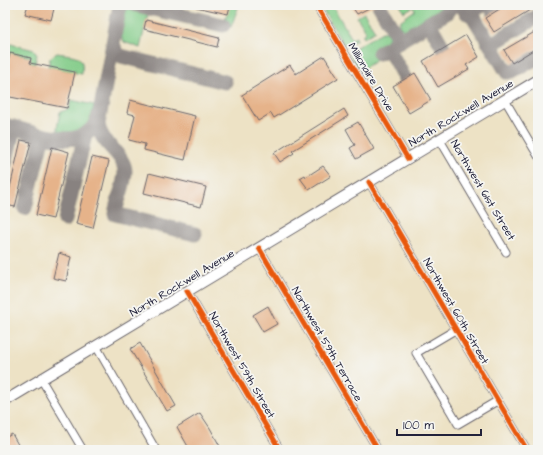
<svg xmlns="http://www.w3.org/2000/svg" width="543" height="455" viewBox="0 0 543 455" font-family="'Architects Daughter',sans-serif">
<rect width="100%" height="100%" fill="#f6f6f2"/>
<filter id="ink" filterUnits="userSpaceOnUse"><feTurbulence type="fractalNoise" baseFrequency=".025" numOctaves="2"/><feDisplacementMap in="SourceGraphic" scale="8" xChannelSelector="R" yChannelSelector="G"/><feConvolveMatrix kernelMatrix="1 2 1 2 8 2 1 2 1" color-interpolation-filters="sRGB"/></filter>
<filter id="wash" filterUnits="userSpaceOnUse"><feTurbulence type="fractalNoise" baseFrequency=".012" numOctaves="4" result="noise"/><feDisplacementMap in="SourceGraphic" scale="16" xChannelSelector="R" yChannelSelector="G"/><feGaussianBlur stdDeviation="0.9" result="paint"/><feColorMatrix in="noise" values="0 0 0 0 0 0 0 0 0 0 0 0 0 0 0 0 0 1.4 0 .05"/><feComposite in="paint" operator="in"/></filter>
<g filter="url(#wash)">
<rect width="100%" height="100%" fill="#ede2c5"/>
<path fill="#83cc89" stroke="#527762" d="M230,5H239L231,27L223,25Z
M320,5H332L352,39L356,37V40L347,45L343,44Z
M400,5H444L441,8L404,30L400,27V21L415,10L413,7L404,12Z
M132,8L147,12L148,14L140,48L124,42C118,34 120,9 132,8Z
M364,13L375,31L364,38L362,35L366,32L357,17Z
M382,32H387L389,37L387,41L376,48L381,57L360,71L350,55L351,50Z
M11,44L34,50L37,55L35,64L30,63L31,57L10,53L8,59H5V47Z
M57,53C74,56 85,53 82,74L75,73V69L74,72L48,67L50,58Z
M71,100L94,105C92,112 92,118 89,123C83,132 62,141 57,128L60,112L69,109Z"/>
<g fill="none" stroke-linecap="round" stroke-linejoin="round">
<path stroke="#888280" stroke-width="15" d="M120,5L98,124C100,144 124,153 125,171C125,185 117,200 115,214L195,234
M136,5L223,25
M379,5L400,41
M461,5L466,12L473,16L507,72H512L538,57
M490,5L494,12
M504,5V6
M467,13L484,5
M429,23L444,49
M488,42H495L538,16
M113,44L116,52L121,56L225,82
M388,48L405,79
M379,53L446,13L452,5
M5,125C33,132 87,157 99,115
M5,164L14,127
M25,208L43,135
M65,220L85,135"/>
</g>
<g id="blocks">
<path fill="#e6b38a" d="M28,5H55L51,20L25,14Z
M197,5H227L230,6L228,14L196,7Z
M351,5H375L357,14Z
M506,5H538L494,32L485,18Z
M146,20L219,38L217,47L144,29Z
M538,30V47L512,63L504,50Z
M466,35L479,57L466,65L469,69L438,87L423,61Z
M10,53L31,58L30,63L75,72L67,108L5,96V73Z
M324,56L338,78L274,118L271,113L258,121L242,95L290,65L296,74Z
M415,73L431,100L409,113L393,86Z
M130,100L195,116L185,160L144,150L145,144L129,140L135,115L127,113Z
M344,109L348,116L292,151L294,153L280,162L274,153Z
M358,122L374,149L356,159L350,148L355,145L346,129Z
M21,140L31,142L15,207L6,205Z
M52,147L69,152L53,219L36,215Z
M92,157L109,161L93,228L76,224Z
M323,166L331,176L309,190L300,178L305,175L306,177Z
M149,173L206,187L201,207L144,193Z
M59,253L71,257L66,281L53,278Z
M268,306L277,324L263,332L253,315Z
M140,343L176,406L167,411L130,349Z
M200,413L210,428L222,450H190L177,427Z
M12,434L21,450H5V438Z"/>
</g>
</g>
<g filter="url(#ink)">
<use href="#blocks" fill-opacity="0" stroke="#69656b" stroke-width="1"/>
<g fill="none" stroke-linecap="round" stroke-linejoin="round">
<g stroke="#69656b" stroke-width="9">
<path id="street" d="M316,5L408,159
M505,100L538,156
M440,140L506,252
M369,182L527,450
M259,248L378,450
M187,291L280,450
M455,330L416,353L458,424L497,401
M96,346L156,450
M41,379L83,450"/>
</g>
<g stroke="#69656b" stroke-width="12">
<path id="secondary" d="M5,401L538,80"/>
</g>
<use href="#street" stroke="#fff" stroke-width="7"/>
<use href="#secondary" stroke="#fff" stroke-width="10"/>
<g stroke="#f6f6f2" stroke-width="8">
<path id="cycleway" d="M316,5L408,159
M369,182L527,450
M259,248L378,450
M187,291L280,450"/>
</g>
<use href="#cycleway" stroke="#e8590c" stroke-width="5"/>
</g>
</g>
<g text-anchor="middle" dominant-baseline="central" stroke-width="3.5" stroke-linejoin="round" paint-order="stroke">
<g font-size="11" fill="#22223b" stroke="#f6f6f2">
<text transform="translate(371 77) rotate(59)">Millionaire Drive</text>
<text transform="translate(461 113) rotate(-31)">North Rockwell Avenue</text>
<text transform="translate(483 190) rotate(59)">Northwest 61st Street</text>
<text transform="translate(182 283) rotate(-31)">North Rockwell Avenue</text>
<text transform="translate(456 311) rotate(60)">Northwest 60th Street</text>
<text transform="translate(327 344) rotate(60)">Northwest 59th Terrace</text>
<text transform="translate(242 365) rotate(60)">Northwest 59th Street</text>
</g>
</g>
<rect width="543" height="455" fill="none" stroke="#f6f6f2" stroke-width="20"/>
<path d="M397 429v6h84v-6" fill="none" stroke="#22223b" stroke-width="2"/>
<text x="403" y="429" font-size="12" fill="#22223b" stroke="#f6f6f2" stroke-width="3" paint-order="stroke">100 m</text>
</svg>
